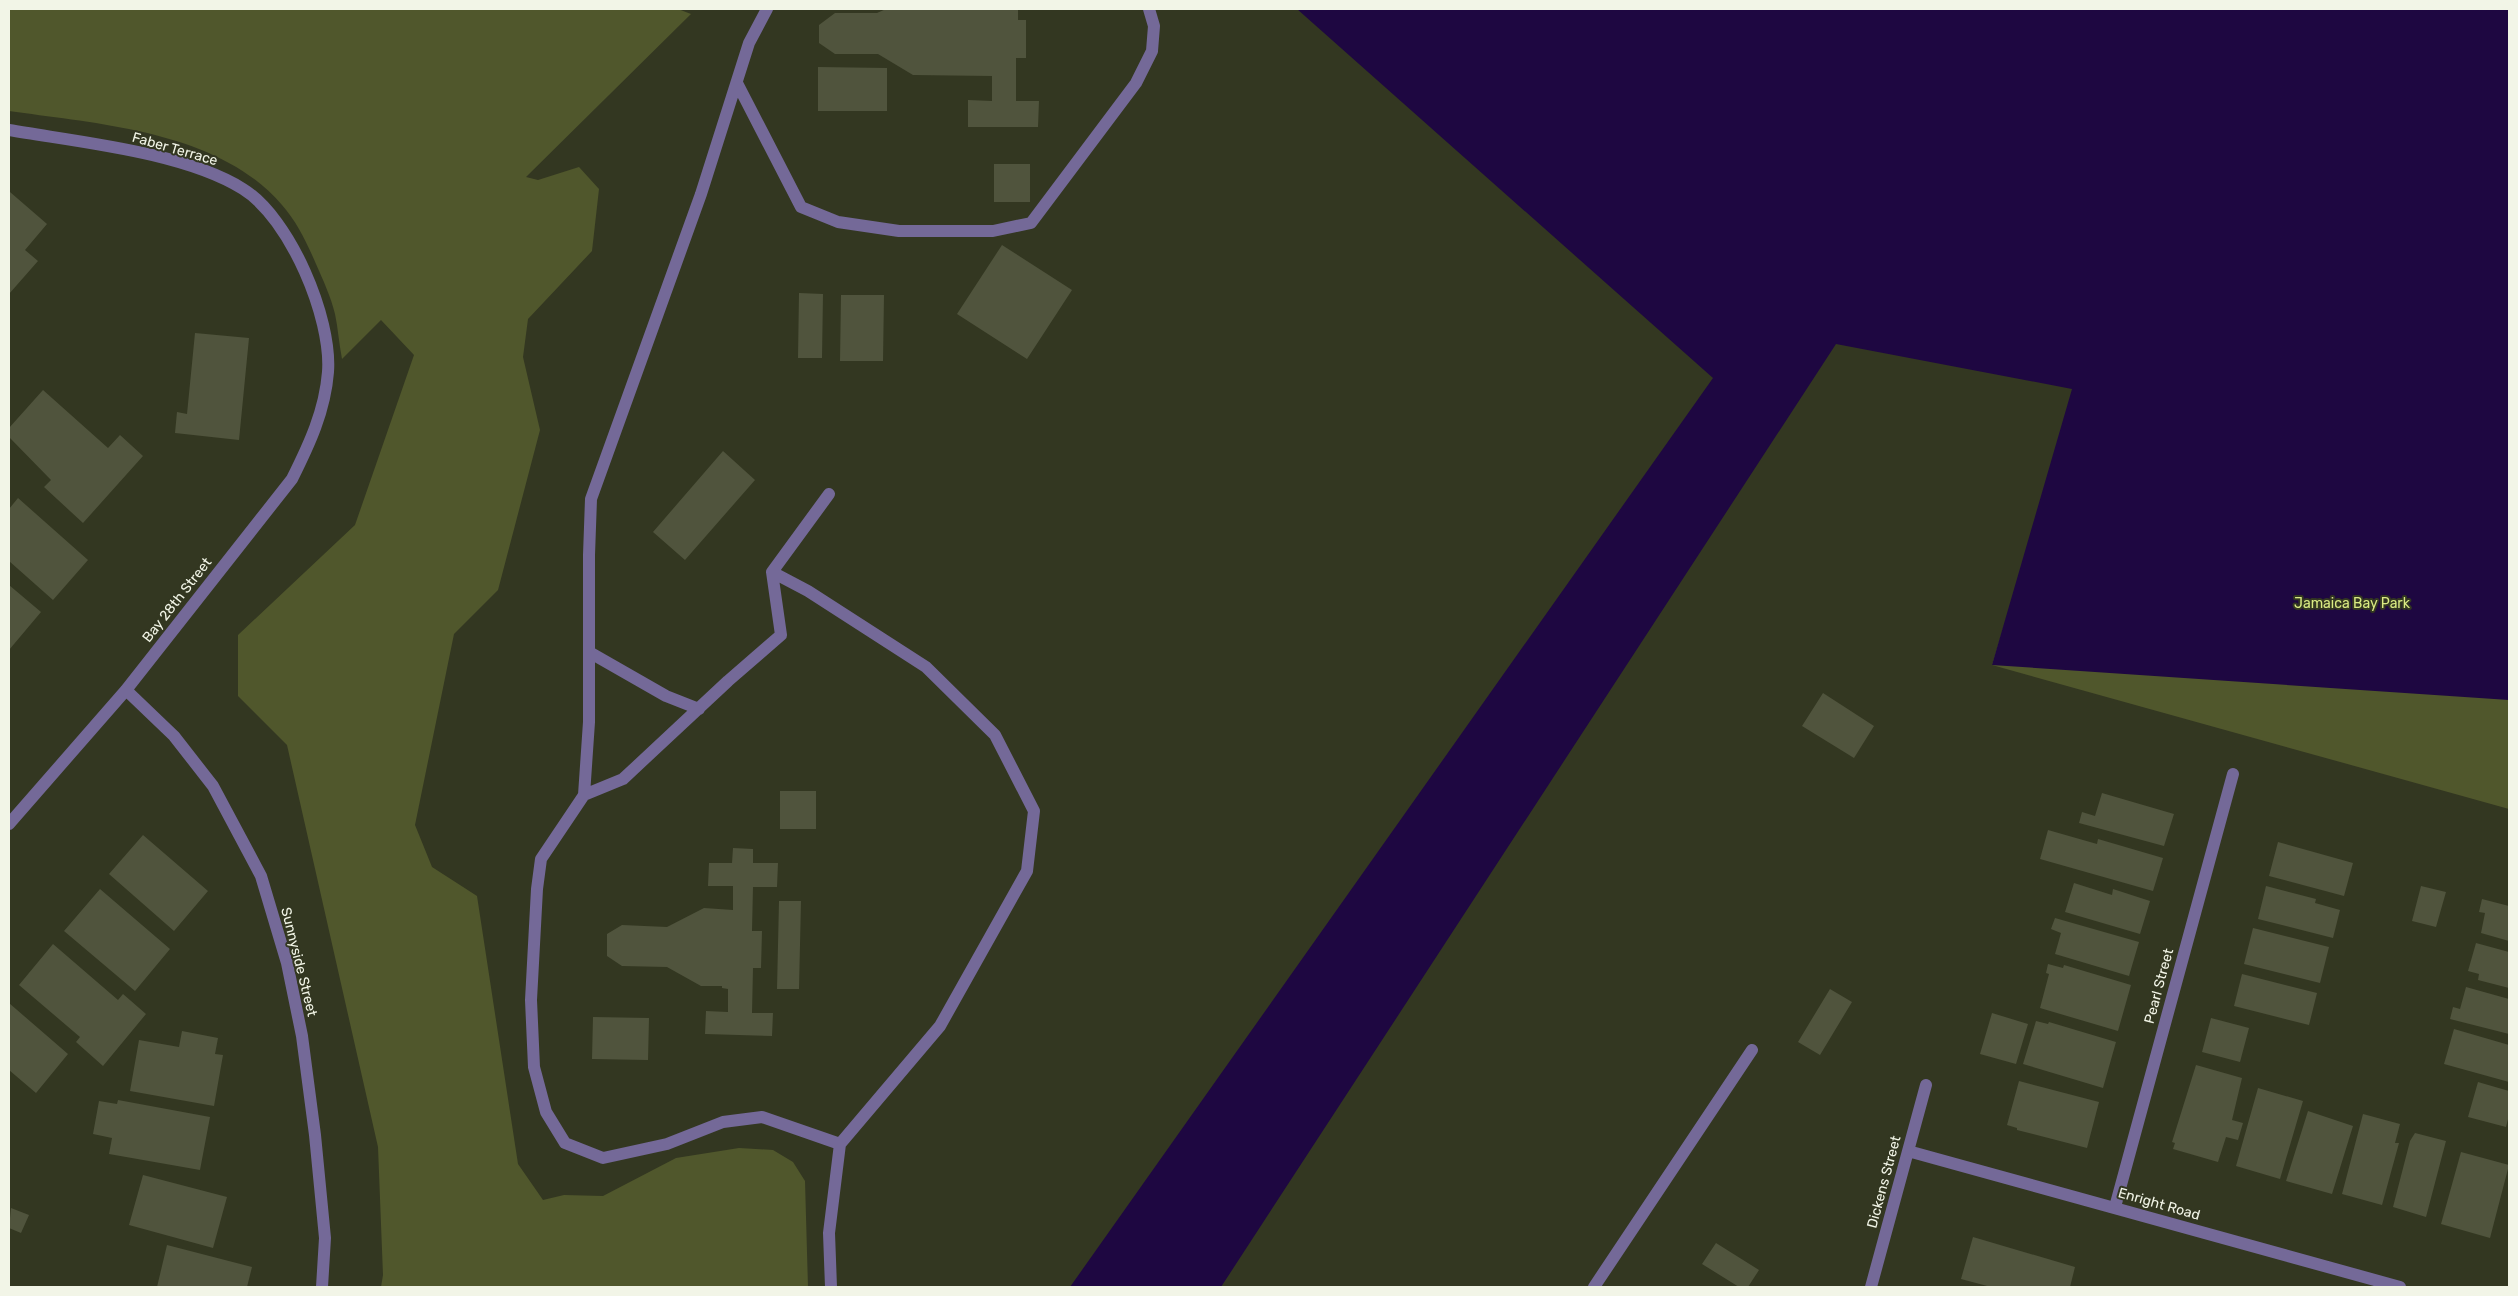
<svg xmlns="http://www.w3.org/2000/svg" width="2518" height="1296" viewBox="0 0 2518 1296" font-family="Rubik,sans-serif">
<rect width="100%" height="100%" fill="#333721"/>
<path fill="#50572c" d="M9,9H678L691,14L526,177L538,180L579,167L599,189L592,251L528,319L523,357L540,430L498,590L454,634L415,825L432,867L477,896L518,1164L543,1200L564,1195L603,1196L676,1158L739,1148L773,1150L793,1162L805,1181L808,1287H381L383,1275L378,1147L287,745L238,696V635L355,525L414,355L381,320L342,359C339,344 338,328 335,314C331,297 323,280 316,264C307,243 297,222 282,205C219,131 99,124 9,111Z
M2071,405L2509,469V809L1992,665Z"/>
<path fill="#1e0741" d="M1297,9H2509V700L1992,665L2072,389L1836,344L1221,1287H1070L1713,378Z"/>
<path fill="#50543d" d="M886,9H1018V20H1026V58H1016V101H1039L1038,127H968V100L992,101V76L913,75L878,54H835L819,43V25L835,13H877Z
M818,67L887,68V111H818Z
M994,164H1030V202H994Z
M10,192L47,224L25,250L38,261L9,294Z
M1002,245L1072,290L1027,359L957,314Z
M799,293L823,294L822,358H798Z
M841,295H884L883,361H840Z
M195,333L249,338L239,440L175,433L177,412L187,414Z
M43,390L108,448L120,435L143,456L83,523L44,487L51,480L9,437V428Z
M723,451L755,480L685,560L653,532Z
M18,498L88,560L53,600L9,561V509Z
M9,585L41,612L9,650Z
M1823,693L1874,726L1854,758L1802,726Z
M780,791H816V829H780Z
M2102,793L2174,814L2164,846L2079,823L2082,812L2095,816Z
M2048,830L2097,844L2098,839L2163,858L2153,891L2040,859Z
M143,835L208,891L174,931L109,874Z
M2278,842L2353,863L2344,896L2269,876Z
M733,848L753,849V863H778L777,887H753L752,931H762L761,968H753L752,1013H773L772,1036L705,1034L706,1011L728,1012V989L722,988V986H701L667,967L622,966L607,956V934L622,925L667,927L704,908L733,910V886H708L709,863H732Z
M2074,883L2112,895L2113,889L2150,901L2140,934L2065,912Z
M2266,886L2316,899L2315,903L2340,910L2333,938L2258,919Z
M2421,886L2446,892L2436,927L2412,921Z
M100,889L170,949L135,991L64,931Z
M2482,899L2509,906V941L2481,933L2485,913L2479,912Z
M779,901H801L799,989H777Z
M2055,918L2139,942L2129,976L2055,954L2061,933L2051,929Z
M2253,928L2329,947L2320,983L2244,964Z
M2476,943L2509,952V988L2478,980L2479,974L2468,971Z
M53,944L118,1000L123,994L146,1014L103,1066L76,1042L80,1037L19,985Z
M2048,964L2063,968L2064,965L2131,985L2118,1031L2040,1008L2049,974L2046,973Z
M2242,974L2317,993L2309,1025L2234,1006Z
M2466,987L2509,999V1034L2450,1019L2453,1007L2460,1009Z
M1830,989L1852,1002L1820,1055L1798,1042Z
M9,1003L68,1054L36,1093L9,1070Z
M1992,1013L2028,1024L2016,1064L1980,1054Z
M593,1017L649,1018L648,1060L592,1059Z
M2211,1018L2249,1028L2240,1062L2202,1052Z
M2036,1021L2048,1024L2049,1022L2116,1042L2103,1088L2023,1064Z
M2454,1029L2509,1045V1082L2444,1064Z
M182,1031L218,1038L215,1054L223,1055L214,1106L130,1091L139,1040L179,1047Z
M2196,1065L2242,1078L2232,1120L2243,1123L2238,1140L2226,1137L2218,1162L2173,1149L2175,1143L2172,1142Z
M2019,1081L2099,1102L2087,1148L2017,1130V1128L2007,1125Z
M2478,1082L2509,1091V1115L2506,1127L2468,1117Z
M2258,1088L2303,1101L2280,1179L2236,1166Z
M118,1100L210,1117L200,1170L109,1154L112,1138L93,1134L99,1101L117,1104Z
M2308,1111L2353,1126L2332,1194L2286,1181Z
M2363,1114L2400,1124L2395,1143H2399L2382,1205L2342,1194Z
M2415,1133L2446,1141L2426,1217L2393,1207L2410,1141Z
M2461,1152L2509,1165L2490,1238L2441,1224Z
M143,1175L227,1197L213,1248L129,1225Z
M11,1208L29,1215L21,1233L9,1228Z
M1973,1237L2075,1267L2070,1287H1991L1961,1279Z
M1716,1243L1759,1270L1748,1287H1739L1702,1264Z
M167,1245L252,1267L247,1287H157Z"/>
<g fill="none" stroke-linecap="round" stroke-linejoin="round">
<path stroke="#746998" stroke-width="12" d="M767,9L749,43L701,194L591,499L589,555V722L584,795L541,859L537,889L531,1000L534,1067L546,1112L565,1143L603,1158L667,1144L723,1122L762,1117L840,1144
M737,83L801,207L838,222L899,231H993L1031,223L1136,83L1152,51L1154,26L1149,9
M9,130C78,142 184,152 243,189C290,218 332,318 328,372C325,411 309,445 292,479L126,690L9,824
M772,572L808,591L926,667L995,735L1034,811L1027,871L940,1026L840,1144L829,1233L831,1287
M589,652L666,696L699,709
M126,690L174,736L213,786L261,876L287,963L302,1036L315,1135L325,1238L322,1287
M584,795L623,779L728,681L781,635L772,572L829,494
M1908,1151L2400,1287
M2115,1207L2233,774
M1594,1287L1752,1050
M1871,1287L1926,1085"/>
</g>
<g text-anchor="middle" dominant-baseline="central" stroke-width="4" stroke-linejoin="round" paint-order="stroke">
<g font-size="14" fill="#f2f5e7" stroke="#333721">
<text transform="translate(175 149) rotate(16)">Faber Terrace</text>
<text transform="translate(177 600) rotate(-52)">Bay 28th Street</text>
<text transform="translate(299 962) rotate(76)">Sunnyside Street</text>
<text transform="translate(2159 986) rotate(-75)">Pearl Street</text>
<text transform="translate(1884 1182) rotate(-75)">Dickens Street</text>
<text transform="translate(2159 1204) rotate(16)">Enright Road</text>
</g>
<g font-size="14" fill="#daeb83" stroke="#333721">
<text x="2352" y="603">Jamaica Bay Park</text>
</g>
</g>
<rect width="2518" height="1296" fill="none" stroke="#f2f5e7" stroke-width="20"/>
</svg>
